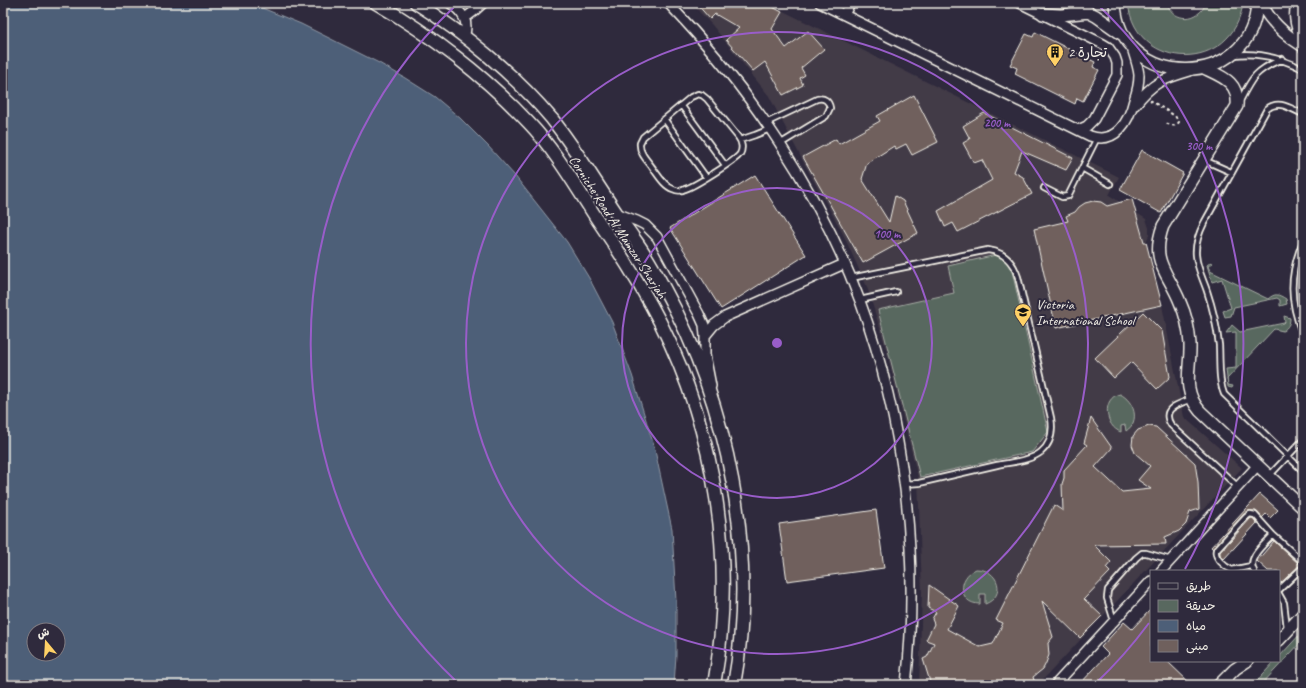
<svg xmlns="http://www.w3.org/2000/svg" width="1306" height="688" viewBox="0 0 1306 688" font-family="Caveat,'Playpen Sans Arabic',sans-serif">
<rect width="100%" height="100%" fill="#2f2a3d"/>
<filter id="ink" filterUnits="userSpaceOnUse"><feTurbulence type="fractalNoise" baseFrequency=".025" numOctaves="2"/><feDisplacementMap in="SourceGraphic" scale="8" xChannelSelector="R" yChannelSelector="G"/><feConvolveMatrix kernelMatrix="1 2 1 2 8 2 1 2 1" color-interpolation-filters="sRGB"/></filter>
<g filter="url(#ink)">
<path fill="#423a47" d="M691,3H767L1119,177L1109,195L1146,219L1149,228V235L1146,242L1162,305L1184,417L1242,468L1038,685H919L922,593L918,478L886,348L867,287L842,232L805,165L769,96L712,25Z"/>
<path fill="#58685f" stroke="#a6aca4" d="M1128,3H1167C1173,23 1199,22 1206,3H1243C1234,73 1136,73 1128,3Z
M996,255L1008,263L1012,271L1048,432L1032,452L920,477L878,310L954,293L948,266Z
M1211,262L1213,263L1208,266L1210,271L1268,299C1275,293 1278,294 1286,299L1287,304L1280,306V300L1277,298L1234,307L1231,316L1225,317L1223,311L1231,308L1222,279L1212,282L1207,265Z
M1284,316L1290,318C1290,324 1288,327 1283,331L1274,329L1227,379L1228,385L1233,386L1232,388L1228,387L1226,369L1236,368V332L1226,333L1232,325L1240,332L1284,323L1285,322Z
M1120,394C1134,401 1141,421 1126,431L1125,425L1121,426V432C1105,427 1101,398 1120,394Z
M976,569C999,569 1007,596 985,604V594H980V604C958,604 957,577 976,569Z
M1303,631V640L1261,685H1253L1275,661H1279V657Z"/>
<path fill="#4d5f78" stroke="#9099a5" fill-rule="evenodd" d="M3,3H250L301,24L379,63L405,78L435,97L460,118L488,146L515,176L567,242L589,278L612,322L632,375L654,446L672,529L676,601V655L674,685H3ZM34,630H58V654H34Z"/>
<path fill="#6f605d" stroke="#f4f1e8" d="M696,3H765L782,12L772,29L786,48L808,31L824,49L801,68L805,75L800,78L803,85L783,95L765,62L753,71L726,40L739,28L715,14L710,19Z
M1035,32L1095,62L1093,67L1099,70L1083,101L1077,98L1075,104L1015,74L1017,68L1010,65L1026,34L1033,37Z
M914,95L938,142L912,155L906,144L896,149L894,146L867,163L862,179L889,222L895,196L903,201L918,233L863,263L803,157L836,139L839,144L880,121L877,116Z
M984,113L1073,158L1066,170L1022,151L1014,172L1023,177L1032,194L958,232L953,223L945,227L938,211L992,180L982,160L974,163L963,143L970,139L963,126Z
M1142,150L1183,173L1161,213L1120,190Z
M755,175L806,255L721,309L670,228Z
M1132,199L1144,242H1146L1162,305L1056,328L1034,229L1068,221L1066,216L1075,212L1079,207L1085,203L1093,201L1101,202L1107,206Z
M1143,312L1162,331L1170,377L1157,389L1131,362L1114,378L1095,358Z
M1091,418L1112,448L1095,467L1122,492L1151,489L1138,480L1150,466L1135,453L1132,445L1133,436L1138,430L1149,426L1156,427L1195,463L1198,482L1199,509L1190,512L1186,524L1179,531L1165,537L1166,544L1094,545L1111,562L1106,568L1110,572L1084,599L1102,616L1080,638L1042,601L1053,637L1048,643L1049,655L1046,663L1043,669L1033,677L1035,683L1030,685H931L923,659L927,657L934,643L926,640L934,624L932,619L936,612L928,608L929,585L959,606L947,629L980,647L993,644L1003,623L996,620L1054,505L1063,511L1062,484L1064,478V470L1087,445L1084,443Z
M1260,494L1278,510L1270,518L1266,514L1262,518L1256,511H1248L1213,549L1211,547Z
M876,510L884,568L787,581L779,524Z
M1251,518H1253L1257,523L1224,559L1220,555V552Z
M1274,541L1300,565L1281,583L1279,582V571H1268L1257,561Z
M1151,609V661H1167L1192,685H1079L1108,654L1101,647L1124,622L1132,629Z"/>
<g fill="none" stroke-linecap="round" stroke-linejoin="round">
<g stroke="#f4f1e8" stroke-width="8">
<path id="service" d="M1234,55C1259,52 1281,58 1303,69
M698,94L702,95L707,99L738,137C742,142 743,149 740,154C735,161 693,187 685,189C682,191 677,191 673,189C664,186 658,175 652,167C647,160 639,153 640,143L643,137L691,97Z
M1240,101C1252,77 1256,70 1282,59
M681,105L725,165
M1303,114C1291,109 1279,99 1267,109L1204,223C1199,233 1195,244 1196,255C1197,268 1203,279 1207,291C1213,309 1217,327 1219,345C1220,361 1218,379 1224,394L1303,471
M665,120L706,177
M766,123L817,99C824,97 829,101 830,108L826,116L780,144
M740,140L755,135L770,129
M1204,160L1231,172
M1082,168L1110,184
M1044,188L1062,197L1068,196L1097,138
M1303,241C1289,275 1289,301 1303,335
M851,278L988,250C1004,252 1013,261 1018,277L1051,418C1053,430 1052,443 1041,452C1030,461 1011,462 997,465C971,471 945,477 919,483L904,484
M860,300L896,292
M1192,399C1179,404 1160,408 1171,425L1238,487
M1270,475L1303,440
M1251,566L1232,570C1225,567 1214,558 1216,550L1246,517L1250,514L1255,515L1273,535L1303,562
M1254,571C1246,558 1265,544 1273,535
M1279,590L1303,567
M1279,594L1284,603L1287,628
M1114,621L1107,598L1108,590L1136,558L1142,553H1146L1171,560"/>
</g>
<g stroke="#f4f1e8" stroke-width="12">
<path id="minor" d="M450,3C462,12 470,21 464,37
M668,3C748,86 820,192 860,301C905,423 920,556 906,685
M820,3L1090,136C1116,145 1129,121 1134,100C1137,92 1139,84 1139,75C1138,65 1134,55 1131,45
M1020,3L1103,44L1108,47L1115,57L1117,63V75L1094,119L1087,126L1078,130
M1296,3C1292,19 1297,30 1303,45
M844,15L850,3
M465,18L473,12L483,3
M1135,105C1153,82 1163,79 1190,71
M616,213L637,221L645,225L657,237L699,314L704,325L705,336V355L711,386
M705,336L714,325L725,317L844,264
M1161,571L1258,465
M1055,685L1151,581"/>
</g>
<g stroke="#f4f1e8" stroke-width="14">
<path id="tertiary" d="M1071,3L1096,16L1123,35
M1115,3C1119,92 1253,91 1257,3
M1261,3C1270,22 1285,35 1303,46
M1043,14L1061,15L1089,12
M1204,68C1223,77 1239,82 1237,106L1163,226C1150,262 1168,272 1180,302C1186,315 1189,330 1190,344C1191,369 1181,389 1200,411L1303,508
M1279,640L1303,614
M1219,685L1235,669L1247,661"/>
</g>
<g stroke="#f4f1e8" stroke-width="15">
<path id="secondary" d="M376,3C430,34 486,77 529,123C555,150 578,190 599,222C621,254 642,287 660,322C716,433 736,562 714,685
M416,3C464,33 515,75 552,119C575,148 594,180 615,211C620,220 627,228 633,237C645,253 655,271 664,288C729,406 758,552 734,685"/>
</g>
<path stroke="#f4f1e8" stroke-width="2" stroke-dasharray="3 3" stroke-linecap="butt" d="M1150,100L1175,116L1179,122C1175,128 1170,125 1164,122"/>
<use href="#service" stroke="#2f2a3d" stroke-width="4.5"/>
<use href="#minor" stroke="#2f2a3d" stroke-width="9"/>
<use href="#tertiary" stroke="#2f2a3d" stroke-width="11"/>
<use href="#secondary" stroke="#2f2a3d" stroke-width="12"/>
</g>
</g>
<g fill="none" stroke="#995dc9" stroke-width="2">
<circle cx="777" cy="343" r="155"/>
<circle cx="777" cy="343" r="311"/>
<path d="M1149 623A466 466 0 0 1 1095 684M459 684A466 466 0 0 1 456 5M1098 5A466 466 0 0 1 1185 569"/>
</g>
<defs>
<g id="building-pin" transform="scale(0.9)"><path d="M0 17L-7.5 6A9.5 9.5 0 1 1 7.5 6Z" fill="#ffd166" stroke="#2f2a3d"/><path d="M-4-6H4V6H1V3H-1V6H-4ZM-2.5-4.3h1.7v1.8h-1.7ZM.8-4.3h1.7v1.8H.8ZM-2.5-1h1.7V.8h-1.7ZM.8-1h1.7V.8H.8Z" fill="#111"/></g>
<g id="school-pin" transform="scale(0.9)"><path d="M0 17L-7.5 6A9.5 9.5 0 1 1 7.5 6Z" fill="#ffd166" stroke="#2f2a3d"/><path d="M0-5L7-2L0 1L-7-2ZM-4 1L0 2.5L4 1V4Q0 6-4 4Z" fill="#111"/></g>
</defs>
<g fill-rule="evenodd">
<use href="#building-pin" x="1055" y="52"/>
<use href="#school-pin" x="1023" y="312"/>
</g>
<g text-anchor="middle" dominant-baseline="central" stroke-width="4" stroke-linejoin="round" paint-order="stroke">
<g font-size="14" fill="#f4f1e8" stroke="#2f2a3d" text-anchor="start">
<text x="1068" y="52">تجارة 2</text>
<text x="1036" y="304">Victoria<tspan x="1036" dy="16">International School</tspan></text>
</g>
<g font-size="14" fill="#f4f1e8" stroke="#2f2a3d">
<text transform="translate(618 227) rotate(57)">Corniche Road Al Mamzar Sharjah</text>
</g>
</g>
<circle cx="777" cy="343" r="6" fill="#995dc9" stroke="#2f2a3d" stroke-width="2"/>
<g font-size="12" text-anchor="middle" font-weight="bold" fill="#995dc9" stroke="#2f2a3d" stroke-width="4" stroke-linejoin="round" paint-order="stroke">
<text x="997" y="127">200 m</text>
<text x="1199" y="150">300 m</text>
<text x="887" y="238">100 m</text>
</g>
<rect width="1306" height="688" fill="none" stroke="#2f2a3d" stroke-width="16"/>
<rect x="8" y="8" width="1290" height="672" fill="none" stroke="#f4f1e8" stroke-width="1.5" filter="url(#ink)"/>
<rect x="1150" y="570" width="130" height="92" fill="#2f2a3d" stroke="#7e7a81"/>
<rect x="1158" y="583" width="20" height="6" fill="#2f2a3d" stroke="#7e7a81"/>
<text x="1186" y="590" font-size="12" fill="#f4f1e8">طريق</text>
<rect x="1158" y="600" width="20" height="12" fill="#58685f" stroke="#7e7a81"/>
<text x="1186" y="610" font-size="12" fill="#f4f1e8">حديقة</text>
<rect x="1158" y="620" width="20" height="12" fill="#4d5f78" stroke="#7e7a81"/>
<text x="1186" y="630" font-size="12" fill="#f4f1e8">مياه</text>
<rect x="1158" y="640" width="20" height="12" fill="#6f605d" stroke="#7e7a81"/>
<text x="1186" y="650" font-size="12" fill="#f4f1e8">مبنى</text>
<g transform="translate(46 642) rotate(342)"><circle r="19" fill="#2f2a3d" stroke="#7e7a81"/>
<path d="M0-3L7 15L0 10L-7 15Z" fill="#ffd166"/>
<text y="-6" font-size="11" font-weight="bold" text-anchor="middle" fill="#f4f1e8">ش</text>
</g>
</svg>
